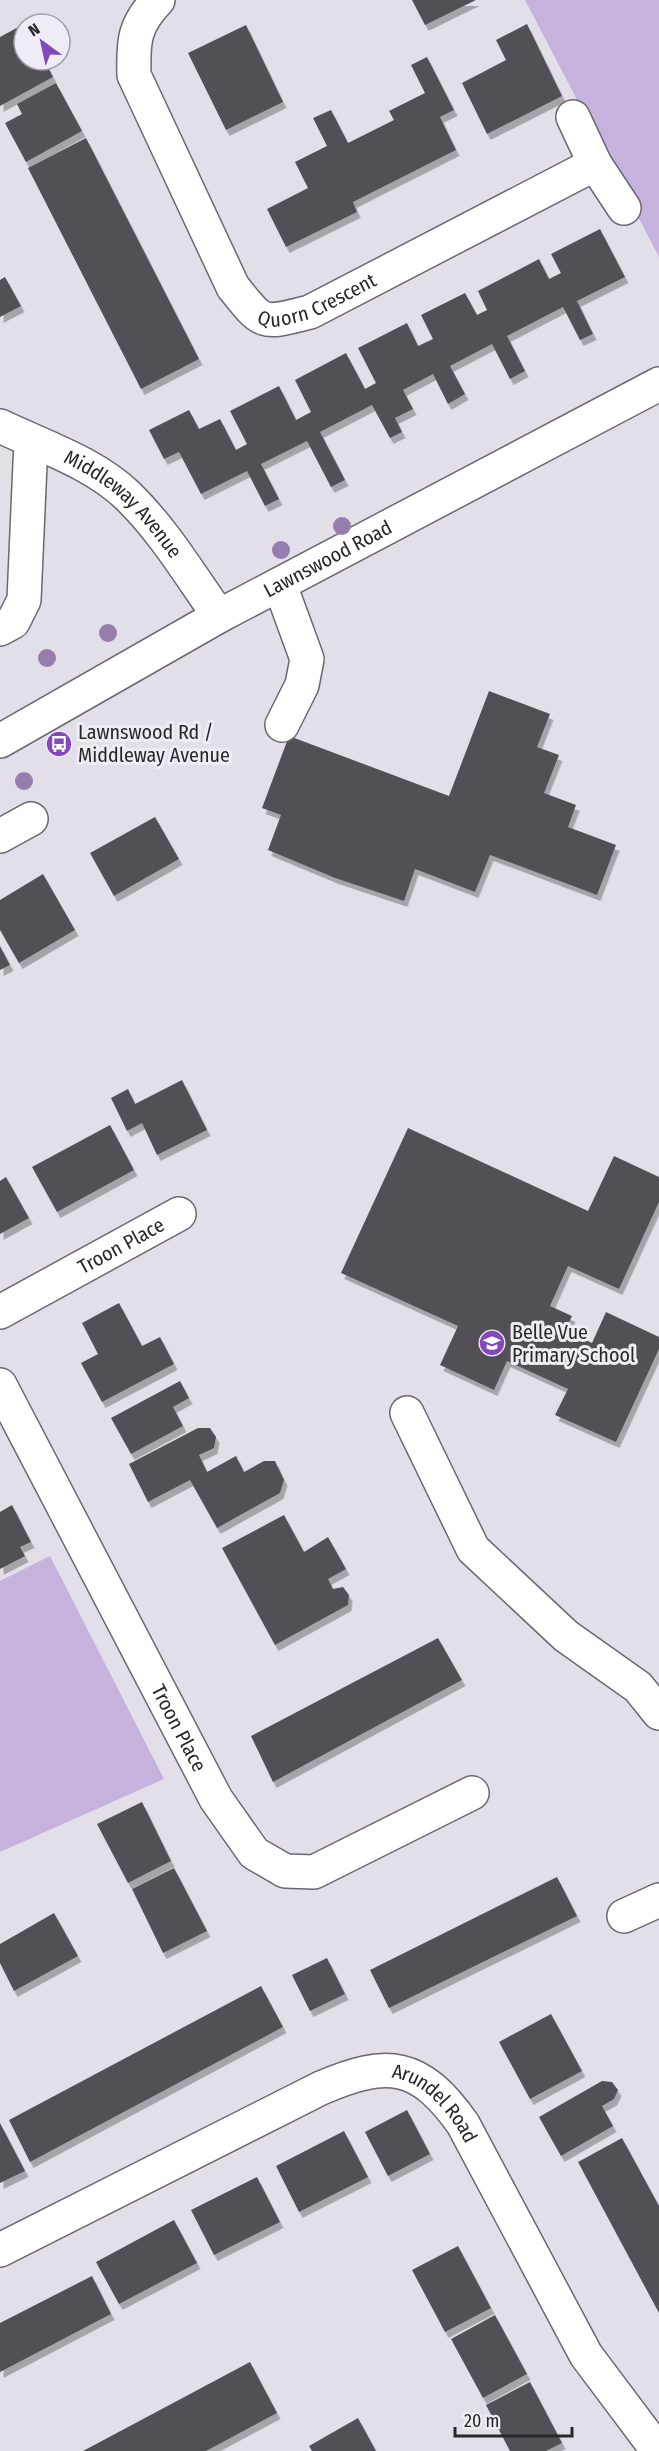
<svg xmlns="http://www.w3.org/2000/svg" width="659" height="2451" viewBox="0 0 659 2451" font-family="'Fira Sans Condensed',sans-serif">
<defs>
<filter id="shadow"><feDropShadow dx="3.5" dy="6" stdDeviation="0" flood-color="#0004"/></filter>
</defs>
<rect width="100%" height="100%" fill="#e3dfe8"/>
<path fill="#c5b3de" d="M525,0H659V257Z
M50,1556L164,1779L0,1852V1581Z"/>
<path fill="#535057" filter="url(#shadow)" d="M412,0H476L425,25Z
M24,24V60H44L53,77L0,106V37Z
M527,24L562,96L487,134L462,83L506,60L496,40Z
M246,25L283,102L226,130L188,53Z
M427,57L454,110L440,117L456,150L353,202L357,212L286,247L267,209L308,188L295,162L327,146L313,118L331,110L348,143L394,120L389,111L425,93L411,65Z
M56,83L82,131L26,162L5,123L22,114L17,104Z
M86,138L199,359L141,389L28,168Z
M600,229L625,277L577,301L593,334L580,340L563,307L507,336L525,371L510,379L492,344L450,366L465,394L448,404L433,374L403,390L413,409L395,418L402,432L390,438L372,405L320,432L345,480L331,487L307,441L261,464L279,499L265,506L247,471L201,494L179,452L164,459L149,430L189,410L199,429L220,419L236,450L247,444L230,411L279,386L296,420L311,412L295,380L346,353L365,389L376,383L358,348L407,323L418,346L433,339L421,315L465,293L477,315L487,310L478,291L539,259L549,279L561,273L551,254Z
M5,277L21,306L0,317V280Z
M489,691L550,714L537,747L559,755L544,793L576,805L568,827L616,845L597,895L490,855L475,892L415,869L404,901L335,878L268,850L281,815L262,808L289,736L449,796Z
M155,817L179,859L114,896L90,853Z
M43,874L75,930L19,963L0,930V900Z
M0,946L10,965L0,970Z
M182,1080L207,1130L157,1155L142,1123L127,1131L111,1098L128,1089L135,1104Z
M110,1125L134,1170L57,1212L32,1167Z
M408,1128L588,1211L614,1156L659,1177V1202L619,1289L568,1266L550,1306L572,1316L565,1330L592,1343L606,1312L659,1337V1349L616,1442L555,1415L568,1389L507,1361L494,1390L440,1365L458,1326L341,1273Z
M6,1177L29,1218L0,1234V1181Z
M119,1303L142,1346L160,1337L174,1364L102,1402L81,1363L98,1354L82,1323Z
M180,1381L189,1398L173,1407L183,1426L131,1454L111,1418Z
M198,1428H210L216,1437L214,1448L199,1455L207,1472L236,1456L244,1472L264,1461H275L284,1480L280,1493L217,1528L190,1480L148,1502L129,1464Z
M12,1505L31,1542L20,1547L25,1556L0,1569V1512Z
M284,1515L304,1552L328,1537L346,1569L328,1579L333,1589L343,1587L349,1595L348,1605L275,1645L222,1548Z
M438,1638L462,1680L273,1782L251,1736Z
M142,1802L171,1861L128,1883L97,1824Z
M174,1868L207,1931L163,1953L132,1889Z
M557,1877L577,1916L389,2008L370,1970Z
M54,1913L78,1956L14,1991L0,1963V1944Z
M327,1958L345,1994L310,2011L292,1975Z
M261,1986L283,2027L30,2162L9,2120Z
M551,2014L582,2071L530,2099L499,2042Z
M602,2081L612,2082L618,2090L614,2099L602,2106L613,2126L561,2156L539,2117Z
M407,2110L430,2154L388,2176L365,2132Z
M0,2123L25,2171L0,2183Z
M344,2131L368,2177L299,2212L276,2166Z
M622,2138L659,2206V2313L578,2162Z
M257,2177L280,2222L214,2255L191,2210Z
M174,2220L197,2263L119,2304L96,2262Z
M458,2246L491,2308L445,2332L412,2270Z
M92,2276L111,2314L0,2372V2323Z
M495,2315L527,2374L483,2398L451,2339Z
M250,2362L277,2413L206,2451H83Z
M530,2382L562,2443L546,2451H510L486,2405Z
M358,2418L376,2451H312L309,2446Z"/>
<g fill="none" stroke-linecap="round" stroke-linejoin="round">
<g stroke="#6b686f" stroke-width="36">
<g id="minor">
<path id="s1" d="M158,0C134,25 133,41 134,75L233,287C264,326 262,324 310,312L595,164"/>
<path d="M573,117L595,164L624,208"/>
<path id="s2" d="M0,426C42,446 94,463 128,496C164,531 190,575 219,616"/>
<path d="M280,585L307,659L302,685L282,725"/>
<path d="M0,629L13,622L24,600L31,441"/>
<path id="s3" d="M0,741L219,616L659,384"/>
<path d="M0,836L31,819"/>
<path id="s4" d="M0,1312L179,1214"/>
<path id="s5" d="M0,1385L216,1799L254,1853L285,1871L314,1872L472,1793"/>
<path d="M407,1413L473,1549L566,1636L638,1687L659,1713"/>
<path d="M624,1916L659,1900"/>
<path id="s6" d="M0,2250L321,2088C388,2059 420,2063 463,2124L586,2355L658,2451"/>
</g>
</g>
<use href="#minor" stroke="#fff" stroke-width="33"/>
</g>
<g fill="#957dae">
<circle cx="342" cy="526" r="9"/>
<circle cx="281" cy="550" r="9"/>
<circle cx="108" cy="633" r="9"/>
<circle cx="47" cy="658" r="9"/>
<circle cx="24" cy="781" r="9"/>
</g>
<defs>
<g id="bus-disc" transform="scale(1.35)"><circle r="9.5" fill="#8448be" stroke="#f0ecf5"/><path d="M-5-6H5V4H4V6H2V4H-2V6H-4V4H-5ZM-3.5-4V0h7V-4ZM-3.5 1.2v1.5H-2V1.2ZM2 1.2v1.5H3.5V1.2Z" fill="#fff"/></g>
<g id="school-disc" transform="scale(1.35)"><circle r="9.5" fill="#8448be" stroke="#f0ecf5"/><path d="M0-5L7-2L0 1L-7-2ZM-4 1L0 2.5L4 1V4Q0 6-4 4Z" fill="#fff"/></g>
</defs>
<g fill-rule="evenodd">
<use href="#bus-disc" x="59" y="744"/>
<use href="#school-disc" x="492" y="1343"/>
</g>
<g text-anchor="middle" dominant-baseline="central" stroke-width="6" stroke-linejoin="round" paint-order="stroke">
<g font-size="20" fill="#28272a" stroke="#f0ecf5">
<text stroke="none"><textPath href="#s1" startOffset="417">Quorn Crescent</textPath></text>
<text stroke="none"><textPath href="#s2" startOffset="148">Middleway Avenue</textPath></text>
<text stroke="none"><textPath href="#s3" startOffset="375">Lawnswood Road</textPath></text>
<text stroke="none"><textPath href="#s4" startOffset="138">Troon Place</textPath></text>
<text stroke="none"><textPath href="#s5" startOffset="387">Troon Place</textPath></text>
<text stroke="none"><textPath href="#s6" startOffset="489">Arundel Road</textPath></text>
</g>
<g font-size="20" fill="#28272a" stroke="#f0ecf5" text-anchor="start">
<text x="78" y="732">Lawnswood Rd /<tspan x="78" dy="23">Middleway Avenue</tspan></text>
<text x="512" y="1332">Belle Vue<tspan x="512" dy="23">Primary School</tspan></text>
</g>
</g>
<g transform="translate(42 42) rotate(327)"><circle r="28" fill="#f0ecf5" stroke="#a09da4" stroke-width="1.5"/>
<path d="M0-4.5L10 22L0 15L-10 22Z" fill="#8448be"/>
<text y="-9" font-size="16" font-weight="bold" text-anchor="middle" fill="#28272a">N</text>
</g>
<path d="M455 2427v9h117v-9" fill="none" stroke="#28272a" stroke-width="3"/>
<text x="464" y="2427" font-size="18" fill="#28272a" stroke="#f0ecf5" stroke-width="4.5" paint-order="stroke">20 m</text>
</svg>
